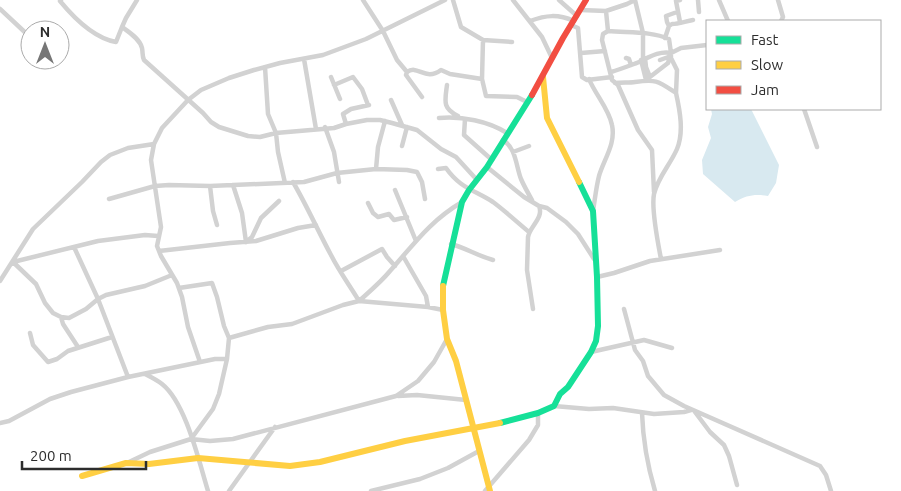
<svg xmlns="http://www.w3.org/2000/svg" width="901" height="491" viewBox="0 0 901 491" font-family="Ubuntu,sans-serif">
<rect width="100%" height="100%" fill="#fff"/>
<path fill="#d8e9f0" d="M711,109H751L779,165L776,183L768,196C755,194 747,195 735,202L703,174L702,160L711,138L708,127L712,114Z"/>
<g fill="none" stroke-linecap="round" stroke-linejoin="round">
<path stroke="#d2d2d2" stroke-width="4.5" d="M61,0L60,1C74,18 94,38 116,42L122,27C129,32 140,39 142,48C143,53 142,56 144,60L203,113L211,122L219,127L248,136L260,137L276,133L334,128L346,124L367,120H380L392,123L417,130L441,149L456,157L477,180
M363,0L383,31L397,60L407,72L406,75L422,97
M453,0L461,27L483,40L512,42
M513,0L542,37L552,58
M559,0L577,16
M635,0L643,33V59
M698,0L699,12
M719,0L728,21
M778,0L783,17L781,21
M0,9L30,37
M581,10L606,11L627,4L635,0
M606,11L608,31C628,33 651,31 669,39L671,53C658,50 645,60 634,64C626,67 618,70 611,72
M530,21C546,15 558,14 574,21
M680,22L676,1L680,0
M571,25L578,28L582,77L587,80L612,77
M669,26L667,22L666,16L677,12
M122,27L126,18L137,0
M608,31L603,34L602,40L612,80L618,85L638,130L652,150L654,192
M665,38L669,26L672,24C679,24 686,21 693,20
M483,40L482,79L486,96L517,97L527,102
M581,53L605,51
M626,58L629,59L631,65
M645,58L646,67L650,77
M671,58L677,70L676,93
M304,59L316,129
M641,60L646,80L668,63L671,53L681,48L707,45
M660,60L671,56
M265,67L268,114L276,133L278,152L285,183
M407,72C418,64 425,82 441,70L450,74L482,79
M331,77L340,99
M589,79C595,94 609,109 612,125C616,144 604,159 599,176C596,188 595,199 593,211
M615,83C622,82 629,83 635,82C657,79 658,81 676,93C680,111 684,132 677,149C670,165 658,177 654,194C651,209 658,243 661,259
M334,85L353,77L362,89L368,105
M447,85C445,101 442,108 458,116
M391,100L402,125
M804,109L817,147
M439,118C462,116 488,121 507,133
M465,119L464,135L492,160
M346,124L343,114L351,109L369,105
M325,127L334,152L339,182
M503,140C516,148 516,166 521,179C524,186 528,193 532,200
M402,146L407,127
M513,152L529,146
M487,167L524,197L539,206L547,208L566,222L578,234L594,259
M376,169L378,147L385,121
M438,169L446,168C460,188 474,190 493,202C504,210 518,223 529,232
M293,182C307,206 318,231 331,255C339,271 350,286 359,301C369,292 381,282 390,271C414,244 430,221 462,202
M233,185L242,213L246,242
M210,186L213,211L217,225
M395,190L416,241
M109,199L155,186L169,185L210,186L304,182L337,173L376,169L407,170L417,172L422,182L425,199
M368,203L373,213L378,217L389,214L394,220L407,217
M246,242L252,237L261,218L279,201
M451,244C466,248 478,256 493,260
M74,247L98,299L128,377
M159,251L230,243L256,241L298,228L316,225
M403,256L426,296L428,307
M13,262L36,284L45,303L53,313L61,317L69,318L86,309L98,299L106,295L145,286L172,275
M13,262L98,241L145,235L158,236
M341,271L382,249L387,257L395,266
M597,277L614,273L650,261L720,250
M0,281L33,229L82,182L101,162L110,155L128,148L154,144
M533,309L527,270L528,237C530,226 544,218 539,206
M624,309L635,350L643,361L648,376L664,395L684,406L820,466L826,475L831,491
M61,317L63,324L78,347
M30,333L33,345L48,362L57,359L68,351L112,337
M229,338L268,327L292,324L343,305L359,301L428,307L443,310
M591,352L644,340L672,348
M200,362L188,327L182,297L177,283L161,256L157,246L161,227L151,160L154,144L162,128L188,100L201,90L229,78L254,70L280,63L323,55L366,39L445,0
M145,374C151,377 157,380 162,384C186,403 199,462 208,491
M398,396L417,395L466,400
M554,406L589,409L613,408L654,414L684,412L691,410
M695,412L710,432L724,445L729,456L737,485
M642,413C643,441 647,464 655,491
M0,423L9,421L50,399L71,392L128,377L215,359H227
M191,439L210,441L233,439L396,396L418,381L434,362L447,339
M129,462L150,452L191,439L213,409L219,394L227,359L229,338L224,326L217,297L212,283L179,288
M229,491L275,427
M371,491L420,479L448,468L479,451
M485,491L529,440L538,425V413"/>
<path stroke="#16e098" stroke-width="6" d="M443,286L462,202L469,190L487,167L532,95
M500,423L538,413L554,406L560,394L568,387L591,352L596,341L598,326L597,277L593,211L579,182"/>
<path stroke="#ffcf43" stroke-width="6" d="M543,77L547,118L579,182
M443,286V310L447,339L456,361L490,491
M82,476L126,463L149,464L198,458L290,466L320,462L405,441L500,423"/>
<path stroke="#f24e42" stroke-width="6" d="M532,95L563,38L586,0"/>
</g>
<rect x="706" y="20" width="175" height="90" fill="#ffffff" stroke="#ababab"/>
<rect x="716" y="36" width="25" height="8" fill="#16e098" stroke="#ababab"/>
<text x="751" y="45" font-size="15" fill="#2d2d2d">Fast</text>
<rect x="716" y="61" width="25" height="8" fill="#ffcf43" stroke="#ababab"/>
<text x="751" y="70" font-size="15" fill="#2d2d2d">Slow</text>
<rect x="716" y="86" width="25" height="8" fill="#f24e42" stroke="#ababab"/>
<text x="751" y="95" font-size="15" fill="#2d2d2d">Jam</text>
<g transform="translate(45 45)"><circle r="24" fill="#ffffff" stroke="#ababab"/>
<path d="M0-4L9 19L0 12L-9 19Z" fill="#767676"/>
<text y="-8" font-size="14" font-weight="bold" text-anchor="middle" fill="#2d2d2d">N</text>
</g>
<path d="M22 461v8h124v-8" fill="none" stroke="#2d2d2d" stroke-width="2.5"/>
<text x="30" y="461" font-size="15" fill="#2d2d2d" stroke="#ffffff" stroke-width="4" paint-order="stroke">200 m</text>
</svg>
